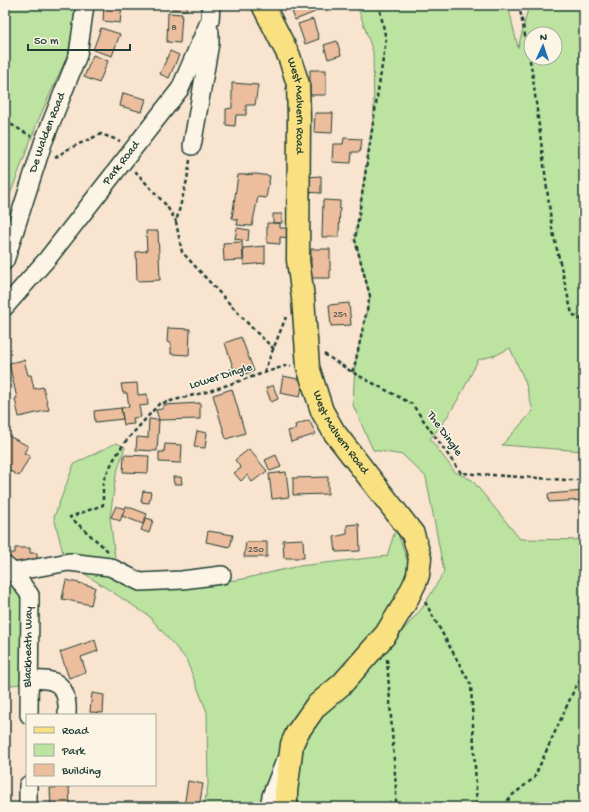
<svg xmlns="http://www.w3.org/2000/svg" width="589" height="812" viewBox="0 0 589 812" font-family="'Gochi Hand',sans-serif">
<rect width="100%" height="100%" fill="#f8e4cf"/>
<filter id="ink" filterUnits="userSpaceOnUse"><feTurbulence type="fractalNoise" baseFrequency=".025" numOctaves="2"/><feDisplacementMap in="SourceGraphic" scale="8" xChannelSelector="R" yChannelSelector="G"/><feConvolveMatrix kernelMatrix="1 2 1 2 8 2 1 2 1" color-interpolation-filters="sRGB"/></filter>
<g filter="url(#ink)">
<path fill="#bce4a0" stroke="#6e906a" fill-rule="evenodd" d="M5,5H77L68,54L37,123L5,208Z
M357,5H508L518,48L529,5H584V451L502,445L533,411L525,381L510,348L496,355L478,360C464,389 452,414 430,439L455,472L472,480L520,539L584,540V807H293L305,729L355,686L423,607L444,572L426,477L403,455L373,450L353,405L355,364L370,296L355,240L374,112L373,52ZM531,34H555V58H531Z
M116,443L125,447L116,475L110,517L116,566L141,584L238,580L299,566L387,556L396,528L408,563L405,584L379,633L284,739L261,807H204L208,785L207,712L186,659L149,616L65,561L54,517L74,464Z
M5,581L21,594L20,684L5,686Z"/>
<path fill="#edbe9d" stroke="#1f3d34" d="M104,5H122L120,23L103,21Z
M173,5H187V10L172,9Z
M290,5H313L315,12L295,20Z
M168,13L182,14L180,43L167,42Z
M313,19L319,39L305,44L298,24Z
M101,28L120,34L112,56L93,50Z
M337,41L341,55L328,59L324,45Z
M170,51L179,55L169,78L160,74Z
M93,55L108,61L99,83L84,77Z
M310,70H326V95H310Z
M232,83L258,85L255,105H246V115H236L235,126L226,125V109L232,108Z
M123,93L146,99L142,112L120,106Z
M315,113H333L332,133L314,132Z
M344,138L362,139L360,152H352L351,163L332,162L333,144H343Z
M256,174L270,176L266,198L258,197L252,226L237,225L238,220L232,218L238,175Z
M321,176V193L306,192V177Z
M323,200L340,201L339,237H322Z
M273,214H282V223H273Z
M267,223H280V228H290V238L280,237V244L267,243Z
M237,228L249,230L248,241L235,239Z
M146,231H158L160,280L137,281L136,252L147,251Z
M242,242L243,260L224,261L223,243Z
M265,246V263L244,265L243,248Z
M311,249H330V278H311Z
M349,303L351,325L331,326L329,305Z
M168,328L190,329L189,355L171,354V343L167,342Z
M241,337L254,371L245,374L243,367L234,370L225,343Z
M24,360L28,375H31L34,389L43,387L49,410L19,417L15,399L17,398L9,363Z
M283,376L303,380L300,397L280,393Z
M137,383L138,395L147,394L148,405L139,406L141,417L133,418L134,424L124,425L121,408L129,407L127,393H123L121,384Z
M273,385L278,399L271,402L266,388Z
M232,389L245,433L226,439L213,395Z
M200,403V419L159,420L156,410L162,409L164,405Z
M121,408L123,419L95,422L94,411Z
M149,419L159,420L157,451L136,450L137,437L148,438Z
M309,420L316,434L291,442L288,431L296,429L295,425Z
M197,431L207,433L205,448L194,447Z
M5,434L28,446L24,453L30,456L19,476L5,468Z
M165,444L182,445L181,463L159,462V452H164Z
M249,449L267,471L252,482L247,475L241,481L234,473L241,468L235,460Z
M124,455L149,456L148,473L123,472Z
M276,455L281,467L270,471L265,460Z
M286,472L289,497L272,499L269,474Z
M173,477H181L182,484H174Z
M328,477V494L293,495V478Z
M143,491L151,492L149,503L141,502Z
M584,491V500L549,502L548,494Z
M116,506L125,509L120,521L111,517Z
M126,506L147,514L143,524L122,516Z
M146,518L153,520L149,533L141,530Z
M359,524L360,551L336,552L334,537L347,534V525Z
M208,531L233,535L230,547L206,542Z
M303,539L304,558H284L283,540Z
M246,542H267V557H244Z
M15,548H30V553H37V562H8V553H15Z
M66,580L95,587L91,605L62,599Z
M95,640L98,651L81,657L86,672L69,678L60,652Z
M92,693L104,695L103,713L90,712Z
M188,781L203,784L199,807H184Z
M69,787L70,807H51L50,788Z"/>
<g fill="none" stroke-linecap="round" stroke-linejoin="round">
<g stroke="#1f3d34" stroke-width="20">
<g id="minor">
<path d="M192,146L210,43V32"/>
<path id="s1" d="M5,261L43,143L78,55L85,5"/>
<path id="s2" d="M5,307L48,258L180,89L210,20L211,5"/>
<path d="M6,566L13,572L30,595L29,715"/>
<path d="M13,572L69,562L110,567L140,582L182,580L222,575"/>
<path d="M29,681C34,680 40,679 45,680C65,681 68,699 67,715"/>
<path d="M28,807V785"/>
<path d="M269,807L271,796L284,763"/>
</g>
</g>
<g stroke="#1f3d34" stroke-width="25">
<g id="major">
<path id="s3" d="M263,5L289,56L298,84L299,118L298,260L303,298L308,367L322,411L334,432L413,534L420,558L418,575L415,583L405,603L386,634L342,684L316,706L297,733L292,744L286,792V807"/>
</g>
</g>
<path stroke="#1f3d34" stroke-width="2.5" stroke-dasharray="4 3" stroke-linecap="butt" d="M519,5L532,71L552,228L572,314L584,321
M5,121L31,136
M55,158L68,149L101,134L120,141
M190,160L187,180L176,222L182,252L252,328L274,349
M135,171L166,205L176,221
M324,354L352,372L412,404L461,473L567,480H584
M264,372L286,317
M352,372L355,364L370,296L355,240L386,40L379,5
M108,551L70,517L103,505V481L114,459L125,442L159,404L206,392L288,365L291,366
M425,602L471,685L477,807
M387,659L396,789V807
M504,807L510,797L534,778L575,688L584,676"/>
<use href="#minor" stroke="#fcf5e5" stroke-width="17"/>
<use href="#major" stroke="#f9e181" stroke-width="22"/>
</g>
</g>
<g text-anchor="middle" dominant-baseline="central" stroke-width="3" stroke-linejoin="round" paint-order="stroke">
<g font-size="10" fill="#525d4e">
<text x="174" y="28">8</text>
<text x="340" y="315">251</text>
<text x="256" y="550">250</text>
</g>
<g font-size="12" fill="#1f3d34" stroke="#fcf5e5">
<text stroke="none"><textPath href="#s3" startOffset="108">West Malvern Road</textPath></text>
<text stroke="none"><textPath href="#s1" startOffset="135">De Walden Road</textPath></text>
<text stroke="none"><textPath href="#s2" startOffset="185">Park Road</textPath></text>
<text transform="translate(221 377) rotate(-17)">Lower Dingle</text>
<text stroke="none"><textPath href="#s3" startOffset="444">West Malvern Road</textPath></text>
<text transform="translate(444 434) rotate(54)">The Dingle</text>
<text transform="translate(29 647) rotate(-89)">Blackheath Way</text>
</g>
</g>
<rect width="589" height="812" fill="none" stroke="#fcf5e5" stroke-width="20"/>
<rect x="10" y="10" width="569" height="792" fill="none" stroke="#1f3d34" stroke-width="1.5" filter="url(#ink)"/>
<rect x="26" y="714" width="130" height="72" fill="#fcf5e5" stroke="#a4ab9e"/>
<rect x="34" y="727" width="20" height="6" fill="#f9e181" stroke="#a4ab9e"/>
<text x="62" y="734" font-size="12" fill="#1f3d34">Road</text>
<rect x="34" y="744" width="20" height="12" fill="#bce4a0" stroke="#a4ab9e"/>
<text x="62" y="754" font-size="12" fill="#1f3d34">Park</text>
<rect x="34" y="764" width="20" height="12" fill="#edbe9d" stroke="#a4ab9e"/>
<text x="62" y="774" font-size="12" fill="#1f3d34">Building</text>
<g transform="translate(543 46) rotate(3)"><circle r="19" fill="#fcf5e5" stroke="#a4ab9e"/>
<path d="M0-3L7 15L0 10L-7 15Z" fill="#1f6fb2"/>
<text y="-6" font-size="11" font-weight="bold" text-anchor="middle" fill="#1f3d34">N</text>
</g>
<path d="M28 44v6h102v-6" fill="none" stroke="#1f3d34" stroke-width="2"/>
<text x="34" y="44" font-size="12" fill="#1f3d34" stroke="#fcf5e5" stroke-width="3" paint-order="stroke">50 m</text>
</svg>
